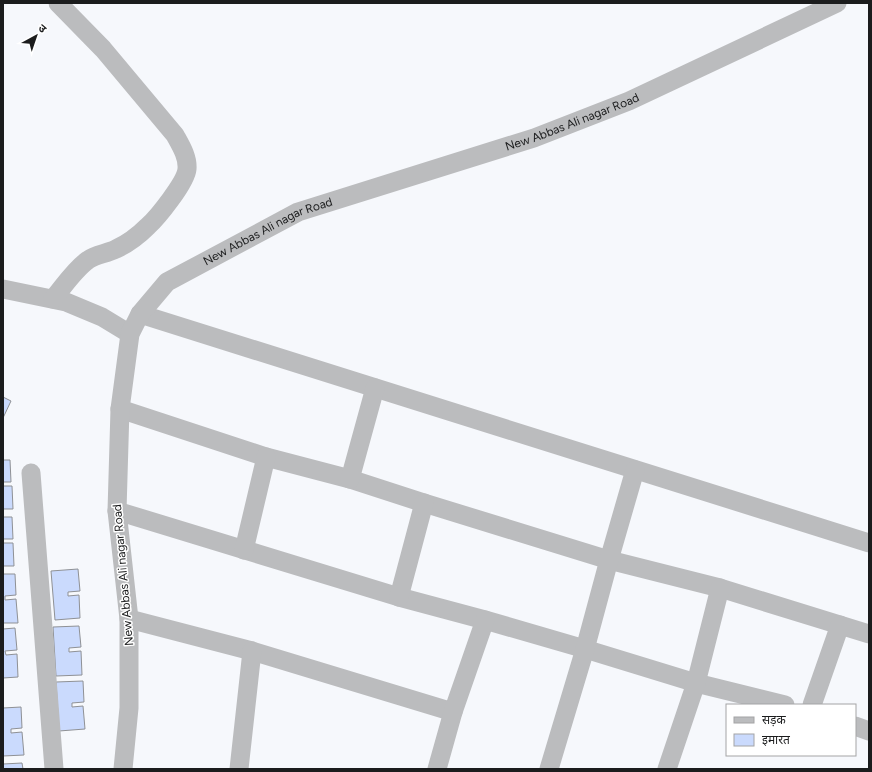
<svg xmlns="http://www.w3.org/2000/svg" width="872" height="772" viewBox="0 0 872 772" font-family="Figtree,'Noto Sans Devanagari',sans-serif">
<rect width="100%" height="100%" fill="#f6f8fc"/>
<path fill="#cadafd" stroke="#8f9195" d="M3,397L11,401L3,418Z
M3,460H10L11,482H3Z
M3,486H12L13,509H3Z
M3,517H12L13,539H3Z
M3,543H13L14,566H3Z
M78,569L80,591L68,592V596L79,595L80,618L55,620L51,571Z
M3,574H15L16,595L5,596V600L16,599L18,623H3Z
M79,626L81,647L69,648V652L81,651L82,675L56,676L53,627Z
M15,628L17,650L5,651L6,655L17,654L18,677L3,678V629Z
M83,681L84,702L72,703V707L83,706L85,729L59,731L56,682Z
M21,707L22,728L11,729V733L22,732L24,755L3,756V708Z
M22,763L23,769H3V764Z"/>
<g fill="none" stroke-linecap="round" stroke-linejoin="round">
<g stroke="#bbbcbe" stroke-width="19">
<path d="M3,289L66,302L102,317L130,334"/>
<path d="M53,299C64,286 74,270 88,260C96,254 106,254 116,249C127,244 139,235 148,226C158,217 186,182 187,169C188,157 181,146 175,135L103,49L58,3"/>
<path d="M140,314L869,543"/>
<path d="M120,409L266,457L350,479L424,503L609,560L720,588L869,634"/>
<path d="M31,473L54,769"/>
<path d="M350,479L375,388"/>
<path d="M117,511L399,597L485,620L585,649L696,683L785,705"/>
<path d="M244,550L266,457"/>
<path d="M399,597L424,503"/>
<path d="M129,619L252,651L453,712"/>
<path d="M812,705L840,625"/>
<path d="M855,726L869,731"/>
<path id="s1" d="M123,769L129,708V619L117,511L120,409L130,334L140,314L167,282L298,212L534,138L629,101L837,3"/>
<path d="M239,769L252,651"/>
<path d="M437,769L453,712L485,620"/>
<path d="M549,769L585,649L609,560L635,470"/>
<path d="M667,769L696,683L720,588"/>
</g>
</g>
<g text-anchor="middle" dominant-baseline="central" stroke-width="3" stroke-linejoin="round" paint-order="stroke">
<g font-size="12" fill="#1b1c1d" stroke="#fff">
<text stroke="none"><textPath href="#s1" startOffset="938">New Abbas Ali nagar Road</textPath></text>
<text stroke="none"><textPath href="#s1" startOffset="614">New Abbas Ali nagar Road</textPath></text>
<text transform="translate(123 575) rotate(-95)">New Abbas Ali nagar Road</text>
</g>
</g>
<rect width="872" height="772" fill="none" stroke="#1b1c1d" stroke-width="8"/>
<rect x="726" y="704" width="130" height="52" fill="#ffffff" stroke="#a4a4a5"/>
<rect x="734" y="717" width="20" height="6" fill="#bbbcbe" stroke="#a4a4a5"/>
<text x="762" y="724" font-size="12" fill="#1b1c1d">सड़क</text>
<rect x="734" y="734" width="20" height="12" fill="#cadafd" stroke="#a4a4a5"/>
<text x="762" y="744" font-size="12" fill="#1b1c1d">इमारत</text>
<g transform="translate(36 36) rotate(40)" stroke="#ffffff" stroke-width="3" paint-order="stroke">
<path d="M0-3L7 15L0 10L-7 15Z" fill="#1b1c1d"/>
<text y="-6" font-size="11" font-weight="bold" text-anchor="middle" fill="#1b1c1d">उ</text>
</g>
</svg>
